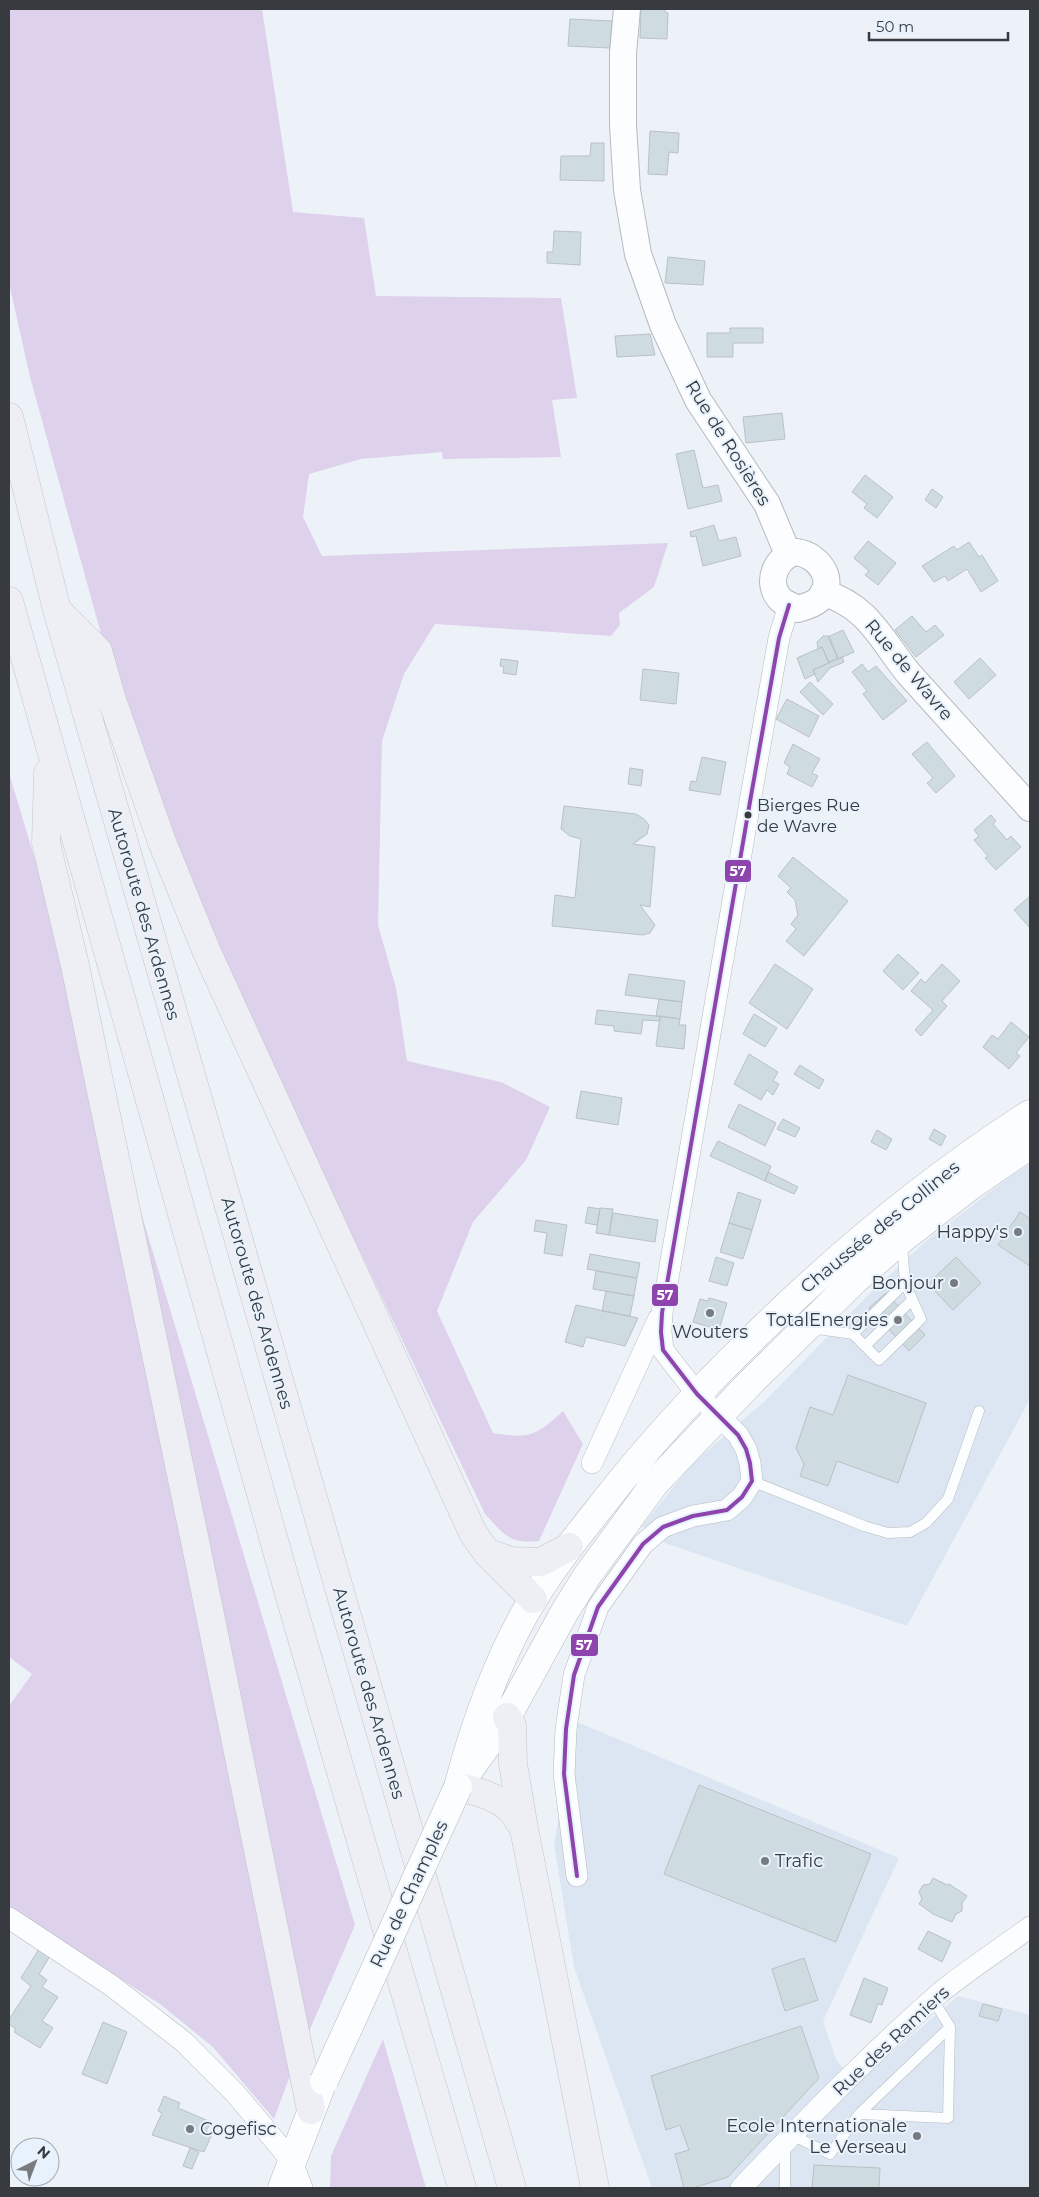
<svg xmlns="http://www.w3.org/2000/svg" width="1039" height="2197" viewBox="0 0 1039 2197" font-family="Montserrat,sans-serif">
<rect width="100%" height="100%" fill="#edf2f8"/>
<path fill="#dbe6f2" d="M1030,1164V1399L907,1626L665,1543L642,1526L692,1464L765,1401L872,1291L926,1241L1012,1175Z
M575,1721L899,1858L823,2021L836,2059L855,2084L958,1996L1030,2015V2188H652L574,1967L554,1844Z"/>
<path fill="#ddd1ec" d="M9,9H262L293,212L364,218L376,296L561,298L577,398L552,400L561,457L443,459L442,452L361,459L309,474L303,517L322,556L668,543L654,587L619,613L620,625L611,636L435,624L404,674L382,741L378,925L396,988L407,1061L501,1082L550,1107L526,1160L473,1222L437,1311L493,1433C530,1439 536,1436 563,1411L583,1444L539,1541C508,1544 504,1534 485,1514L255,1031L124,717L30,377L9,283Z
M9,773L355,1925L289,2078L274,2119L213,2047L160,2004L9,1908V1706L32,1674L9,1657Z
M383,2039L426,2188H330L331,2156Z"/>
<path fill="#cedce2" stroke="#bbc0c3" d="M641,9H665V12L668,13L667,39L640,38Z
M570,19L612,21L610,48L568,46Z
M650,131L679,133L678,153L669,152L667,175L648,174Z
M591,143H604V181L560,180L561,156H590Z
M554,231L581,232L580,265L547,263V252H553Z
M668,257L705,261L703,285L665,283Z
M730,328H763V343H733V357H707V333H730Z
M650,334L655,355L617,357L615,336Z
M782,413L785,439L746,443L743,417Z
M694,450L703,488L718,485L722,501L688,509L676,454Z
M865,475L893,497L877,518L864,508L867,504L852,492Z
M932,489L943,497L936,508L925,500Z
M714,525L719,541L736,537L741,556L703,566L696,536L691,537L690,532Z
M868,541L896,563L878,585L865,575L869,571L854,558Z
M969,542L979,557L982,555L998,581L981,592L967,569L948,581L945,576L934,582L922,566L954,546L957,550Z
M912,616L926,632L935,625L944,635L916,657L895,630Z
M843,630L854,652L838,659L828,637Z
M823,636H829L838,658L829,662L822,647L818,649L817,642Z
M822,647L829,663L813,670L815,674L805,679L797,658Z
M842,657L844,662L830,668L818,682L813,670Z
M980,658L996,675L969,699L954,682Z
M501,659L518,661L516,675L503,673L504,667L500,666Z
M862,664L868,672L876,666L907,701L883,720L863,694L867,691L852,672Z
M643,669L679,673L676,704L640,700Z
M810,682L833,704L823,715L800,692Z
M787,699L819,716L809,737L776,719Z
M927,742L955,776L936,793L927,783L933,778L912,754Z
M793,744L820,759L812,773L818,776L812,787L787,774L790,767L784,763Z
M702,757L726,762L720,795L689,790L691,781L696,782Z
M630,768L643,770L641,786L628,784Z
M564,806L636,814L644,819L649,825L647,834L633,844L655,847L650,907L640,905L655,925L650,933L643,935L552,926L555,895L575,898L581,839L570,836L561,829Z
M991,815L996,821L993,824L1007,840L1011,836L1021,847L996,870L985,858L988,856L974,840L979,836L974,830Z
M793,857L848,901L804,956L786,941L796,929L791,924L798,915L795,900L787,892L791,888L778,876Z
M1030,896V928L1014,910Z
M898,954L919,973L903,990L883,971Z
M775,964L813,989L787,1029L749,1003Z
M942,964L960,981L942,1001L947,1006L921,1036L915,1030L933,1010L911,991L921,979L925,983Z
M629,974L685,981L682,1002L625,995Z
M659,999L682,1002L680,1019L656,1016Z
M597,1010L656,1016H660V1021L643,1020L641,1034L614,1031V1026L595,1024Z
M754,1014L777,1028L765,1047L743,1034Z
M660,1016L680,1019L679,1025H686L684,1049L656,1046Z
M1011,1022L1029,1037L1016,1053L1020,1056L1009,1069L983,1047L992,1035L998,1039Z
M749,1054L778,1072L773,1081L779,1084L773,1095L767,1090L761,1100L734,1084Z
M800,1065L824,1080L819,1089L794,1074Z
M581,1091L622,1098L618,1125L576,1118Z
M739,1104L776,1123L765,1146L728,1127Z
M783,1119L800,1128L795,1137L777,1129Z
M934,1129L946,1136L941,1146L929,1139Z
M877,1130L892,1139L886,1150L871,1142Z
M718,1141L771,1166L765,1181L710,1156Z
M768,1172L798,1187L794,1194L765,1181Z
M738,1192L761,1200L752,1230L729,1223Z
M588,1207L600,1209L597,1225L585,1223Z
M600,1208L613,1209L609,1235L596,1233Z
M1020,1212L1030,1219V1266L998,1245Z
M613,1213L658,1220L655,1242L609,1235Z
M536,1220L567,1225L562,1256L544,1253L547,1233L534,1231Z
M729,1223L752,1230L743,1259L720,1252Z
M590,1254L640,1263L637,1278L587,1269Z
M716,1257L734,1263L727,1286L709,1281Z
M956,1257L981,1283L953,1310L928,1284Z
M596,1271L637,1278L634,1296L593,1289Z
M606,1291L634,1296L630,1316L602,1311Z
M886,1293L925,1335L909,1351L869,1308Z
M709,1298L727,1303L719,1330L693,1322L700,1299L708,1301Z
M576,1305L638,1318L625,1346L586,1337L583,1347L565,1342Z
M848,1375L926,1403L898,1483L837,1461L828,1486L800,1476L804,1464L796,1448L810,1407L833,1415Z
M699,1785L871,1854L836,1942L664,1874Z
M933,1878L947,1885L949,1884L967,1896L962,1903V1911L956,1914L952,1922L933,1914L919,1904L922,1899L919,1892L923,1885L930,1884Z
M928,1931L951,1942L942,1962L918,1949Z
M39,1949L50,1956L39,1974L47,1980L42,1987L58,1997L42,2021L53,2028L40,2048L14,2032L16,2029L9,2024V2019L31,1986L21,1978Z
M804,1958L818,2000L785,2011L772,1969Z
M864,1978L888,1988L882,2005L878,2004L871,2023L850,2015Z
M983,2004L1002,2009L998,2021L979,2016Z
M103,2022L127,2032L107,2084L82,2074Z
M801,2026L819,2078L728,2177L693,2188H684L675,2154L689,2150L680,2125L666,2130L651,2076Z
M164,2096L180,2103L178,2108L211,2122L206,2131L212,2134L204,2152L152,2135L162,2113L158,2111Z
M190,2148L199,2152L192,2169L183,2166Z
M814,2165L880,2168L879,2188H812Z"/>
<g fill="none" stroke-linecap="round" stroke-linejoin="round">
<g stroke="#b6babf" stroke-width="11">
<path id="service" d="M810,1328L853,1334L905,1283L902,1244
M853,1334L879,1360L921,1319L905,1283
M865,1346L912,1300
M752,1481L864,1526L888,1533L910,1532L926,1523L948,1499L979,1411
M933,2000L950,2027L948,2118L859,2114L950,2027
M785,2188V2149L792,2135L830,2154L859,2114"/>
</g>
<g stroke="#b6babf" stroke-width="22">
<path id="minor" d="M592,1463L659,1318
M577,1876L564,1774L566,1729L574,1675L598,1607L643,1544L663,1527L693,1516L727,1510L742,1497L752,1481L750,1463L746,1449L738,1435L697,1394L663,1350L661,1332L662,1313L751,796L779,638L789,605
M9,1918L112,1986L184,2042L235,2093L281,2148L292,2162L302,2188
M741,2188C805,2121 871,2053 941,1992C969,1969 1001,1949 1030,1927"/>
</g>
<g stroke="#b6babf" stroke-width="28">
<path id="tertiary" d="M627,9L623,53V125L627,190L638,254L663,325L698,400L767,504L788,554
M796,552C821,555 838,584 817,601C812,605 804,607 798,609C792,606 785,604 780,599C765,582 776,557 796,552Z
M823,593C868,605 882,641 909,674L1030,808"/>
</g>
<g stroke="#b6babf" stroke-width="29">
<path id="secondary" d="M470,1769L507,1717L564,1613L587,1576L655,1483L750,1383L856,1279L902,1239L969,1187L1030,1145
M458,1787C474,1726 500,1652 534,1598C556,1562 583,1529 609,1496C652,1441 699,1391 749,1342C835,1257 928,1179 1030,1114
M282,2188L320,2089"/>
</g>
<g stroke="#c1c4cc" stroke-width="29">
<path id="motorway" d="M9,417L57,610L512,2188
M9,601L292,1604L462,2188
M59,612L98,651L112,700L162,842L206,950L473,1533L487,1553L533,1599
M48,773L46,843L74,961L196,1546L311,2110
M488,1553L511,1561L541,1562L569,1547
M507,1717L512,1725L513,1764L524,1829L595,2188
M458,1787C476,1791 496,1796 510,1809C515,1814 520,1823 524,1829"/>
</g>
<use href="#service" stroke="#fcfdfe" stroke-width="10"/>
<use href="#minor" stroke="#fcfdfe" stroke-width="21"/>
<use href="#tertiary" stroke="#fcfdfe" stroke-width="26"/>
<use href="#secondary" stroke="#fcfdfe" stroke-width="28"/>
<use href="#motorway" stroke="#edeff4" stroke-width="28"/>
<g stroke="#b6babf" stroke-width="29" stroke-linecap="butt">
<path id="secondary-bridge" d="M324,2081L458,1787"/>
</g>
<use href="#secondary-bridge" stroke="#fcfdfe" stroke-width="28"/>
<g stroke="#e8f2fd" stroke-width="8">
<path id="bus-1" d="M577,1876L564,1774L566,1729L574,1675L598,1607L643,1544L663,1527L693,1516L727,1510L742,1497L752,1481L750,1463L746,1449L738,1435L697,1394L663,1350L661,1332L662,1313L751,796L779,638L789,605"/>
</g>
<use href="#bus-1" stroke="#8e44ad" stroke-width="4"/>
</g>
<circle fill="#373b3f" stroke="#e8f2fd" stroke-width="2" cx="748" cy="815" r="4.5"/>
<g fill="#777b80" stroke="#e8f2fd" stroke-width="2">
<circle cx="1018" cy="1232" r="5"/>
<circle cx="954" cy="1283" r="5"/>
<circle cx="710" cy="1313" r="5"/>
<circle cx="898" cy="1320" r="5"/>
<circle cx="765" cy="1861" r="5"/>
<circle cx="190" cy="2129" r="5"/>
<circle cx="917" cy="2136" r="5"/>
</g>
<g text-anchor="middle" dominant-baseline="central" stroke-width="4" stroke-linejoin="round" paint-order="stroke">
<g font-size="17" fill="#373b3f" stroke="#e8f2fd" text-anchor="start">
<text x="757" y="805">Bierges Rue<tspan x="757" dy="21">de Wavre</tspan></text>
</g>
<g font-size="18" fill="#373b3f" stroke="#e8f2fd">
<text transform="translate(728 443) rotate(58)">Rue de Rosières</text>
<text transform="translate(909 670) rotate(50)">Rue de Wavre</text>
<text transform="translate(144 914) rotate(74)">Autoroute des Ardennes</text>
<text transform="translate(880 1227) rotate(-39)">Chaussée des Collines</text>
<text transform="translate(257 1303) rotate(74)">Autoroute des Ardennes</text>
<text transform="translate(369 1693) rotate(74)">Autoroute des Ardennes</text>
<text transform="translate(409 1894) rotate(-65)">Rue de Champles</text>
<text transform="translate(891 2041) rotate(-43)">Rue des Ramiers</text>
</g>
<g font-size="18" fill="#373b3f" stroke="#e8f2fd" text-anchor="end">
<text x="1008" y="1232">Happy's</text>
<text x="944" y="1283">Bonjour</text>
<text x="888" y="1320">TotalEnergies</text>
<text x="710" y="1332" text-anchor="middle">Wouters</text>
<text x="775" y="1861" text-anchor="start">Trafic</text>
<text x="907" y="2126">Ecole Internationale<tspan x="907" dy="21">Le Verseau</tspan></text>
<text x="200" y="2129" text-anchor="start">Cogefisc</text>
</g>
</g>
<g stroke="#e8f2fd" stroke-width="2">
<rect x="724" y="859" width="28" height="24" rx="5" fill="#8e44ad"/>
<rect x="651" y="1283" width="28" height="24" rx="5" fill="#8e44ad"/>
<rect x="570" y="1633" width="29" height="24" rx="5" fill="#8e44ad"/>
</g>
<g font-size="14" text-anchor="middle" font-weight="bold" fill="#fff">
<text x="738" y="876">57</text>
<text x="665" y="1300">57</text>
<text x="584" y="1650">57</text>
</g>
<rect width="1039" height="2197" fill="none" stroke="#373b3f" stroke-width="20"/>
<g transform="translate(35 2162) rotate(42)"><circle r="24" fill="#e8f2fd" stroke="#a1a9b1"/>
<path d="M0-4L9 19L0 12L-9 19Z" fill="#777b80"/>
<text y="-8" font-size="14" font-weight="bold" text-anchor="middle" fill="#373b3f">N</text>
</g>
<path d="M869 32v8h139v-8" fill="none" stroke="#373b3f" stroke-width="2.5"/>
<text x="876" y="32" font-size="15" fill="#373b3f" stroke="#e8f2fd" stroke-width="4" paint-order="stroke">50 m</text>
</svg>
